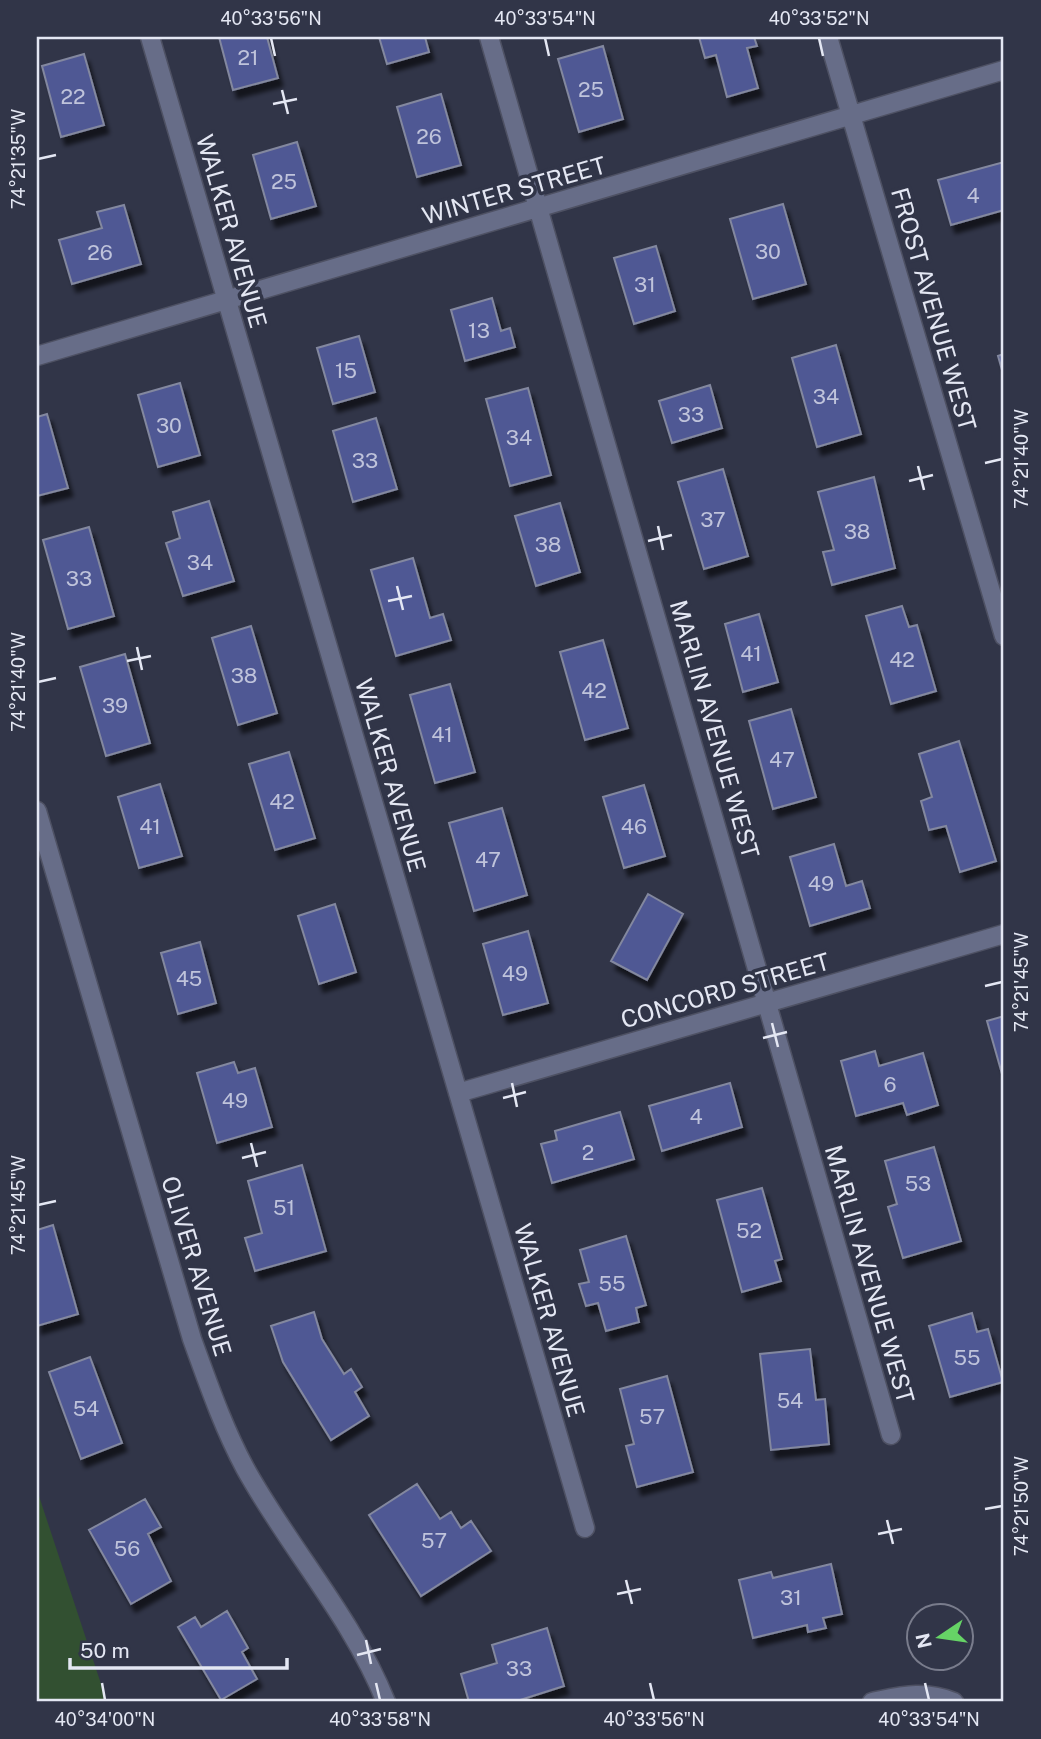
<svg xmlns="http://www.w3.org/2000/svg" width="1041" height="1739" viewBox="0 0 1041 1739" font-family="'Public Sans',sans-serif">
<defs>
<filter id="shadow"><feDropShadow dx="4.5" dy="8" stdDeviation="2" flood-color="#0009"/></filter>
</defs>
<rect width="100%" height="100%" fill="#313548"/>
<path fill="#325031" d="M37,1490L107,1702H37Z"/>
<path fill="#505894" stroke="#83889f" stroke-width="2" filter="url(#shadow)" d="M219,37H267L278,78L233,90Z
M379,37H425L429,52L387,64Z
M699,37H754L757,46L747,48L758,88L727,97L716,55L705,58Z
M603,46L623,119L579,132L558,59Z
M84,54L104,125L61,137L42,66Z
M441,94L461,165L417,177L397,107Z
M297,142L316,206L271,219L253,155Z
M1004,162V210L951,225L938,180Z
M783,204L806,284L753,299L730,219Z
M124,205L141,264L72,284L59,240L102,228L97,212Z
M656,246L675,311L634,324L614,258Z
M492,298L501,331L510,328L515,347L465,361L451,310Z
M359,336L375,392L333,404L317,348Z
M836,345L861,434L817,447L792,358Z
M1004,354V377L998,356Z
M180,383L200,455L158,467L138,395Z
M710,385L722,428L672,443L659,401Z
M528,388L551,475L510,486L486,399Z
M47,414L68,488L37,496V417Z
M376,418L397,489L353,502L333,431Z
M723,469L748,556L704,569L678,482Z
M874,477L895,568L832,585L823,552L834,550L818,492Z
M209,501L234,581L183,596L166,543L180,538L173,512Z
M560,503L580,572L536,586L515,516Z
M89,527L114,616L68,629L43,540Z
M413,558L430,618L443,614L451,640L396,656L371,570Z
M902,606L909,627L917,625L936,691L891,704L866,616Z
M759,614L778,682L743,692L725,624Z
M251,626L277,713L238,725L212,638Z
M603,640L628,728L585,740L560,652Z
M125,654L150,743L106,756L80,667Z
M450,684L475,772L435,783L410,695Z
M791,709L816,797L773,809L749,721Z
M959,741L996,861L960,872L946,826L929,830L921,801L932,797L919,754Z
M289,752L315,838L275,850L249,764Z
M160,784L182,856L139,868L118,797Z
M644,785L665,856L624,868L603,797Z
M502,808L527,895L474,911L449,823Z
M834,844L846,886L862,881L870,908L810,926L790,857Z
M648,894L683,914L647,980L611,961Z
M335,904L356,972L319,984L298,916Z
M528,931L548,1003L503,1015L483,944Z
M200,942L216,1003L178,1014L161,953Z
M1004,1016V1081L987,1021Z
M875,1051L879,1066L923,1053L938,1105L907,1115L903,1103L856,1116L841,1061Z
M234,1062L238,1073L255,1068L272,1127L217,1143L197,1073Z
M730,1083L742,1127L662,1151L649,1106Z
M620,1112L634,1159L552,1183L541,1144L557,1140L555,1131Z
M934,1147L961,1241L903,1258L888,1207L897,1204L885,1161Z
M302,1165L326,1251L255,1271L245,1238L262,1233L248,1181Z
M762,1188L782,1259L775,1261L781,1281L742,1292L717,1200Z
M53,1225L78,1314L37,1326V1230Z
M626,1236L646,1305L636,1308L639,1322L606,1331L598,1303L586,1306L579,1284L589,1282L580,1250Z
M314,1312L322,1339L344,1374L351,1369L362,1387L355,1392L369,1416L331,1440L283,1362L271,1326Z
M972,1313L977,1332L988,1329L1003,1382L950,1397L929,1326Z
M810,1349L816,1400L825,1399L829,1444L771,1450L760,1354Z
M90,1357L122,1443L81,1459L49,1372Z
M667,1376L693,1472L637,1487L626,1446L634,1444L620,1389Z
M417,1484L440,1519L451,1512L461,1528L471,1521L491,1551L421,1596L369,1515Z
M145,1499L161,1527L148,1534L171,1581L131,1604L89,1530Z
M831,1564L842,1614L823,1618L826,1628L808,1632L807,1625L753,1638L739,1580L771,1572L773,1578Z
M227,1611L248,1648L242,1652L257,1679L221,1700L178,1627L195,1617L201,1627Z
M547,1628L564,1686L514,1702H469L461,1674L497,1663L492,1645Z"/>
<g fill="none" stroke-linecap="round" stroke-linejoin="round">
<g stroke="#4e5163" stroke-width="21">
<path id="minor" d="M150,37L585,1528
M489,37L891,1435
M828,37L1004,636
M37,356L1004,70
M37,811L192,1339C208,1383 223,1427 245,1468C289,1548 352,1617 386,1702
M458,1093L1004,934
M872,1702C902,1696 924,1690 954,1702"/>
</g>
<use href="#minor" stroke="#676d88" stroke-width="18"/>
</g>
<path fill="none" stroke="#e4e7f3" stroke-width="2.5" d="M271,38L275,56M545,38L549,56M819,38L823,56M282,90L288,114M273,104L297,99M38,159L56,155M985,463L1002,459M918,466L924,490M909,481L933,475M658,526L663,550M648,541L672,535M397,586L403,610M388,601L412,596M137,647L142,670M127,661L151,656M38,682L56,678M985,986L1002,982M772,1023L778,1047M763,1038L787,1032M512,1083L517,1107M503,1098L526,1092M251,1143L257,1167M242,1158L266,1152M38,1205L56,1201M985,1509L1002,1506M887,1520L893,1544M878,1534L902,1529M626,1580L632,1604M617,1594L641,1589M366,1640L371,1664M357,1655L381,1649M102,1683L105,1700M376,1683L380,1700M650,1683L654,1700M925,1683L929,1700"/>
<g text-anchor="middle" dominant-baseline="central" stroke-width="7" stroke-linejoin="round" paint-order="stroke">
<g font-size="21" fill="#bfc3db">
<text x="248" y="57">21</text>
<text x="591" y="89">25</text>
<text x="73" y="96">22</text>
<text x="429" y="136">26</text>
<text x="284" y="181">25</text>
<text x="973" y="195">4</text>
<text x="768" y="251">30</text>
<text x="100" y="252">26</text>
<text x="645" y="284">31</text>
<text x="479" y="330">13</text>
<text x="346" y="370">15</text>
<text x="826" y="396">34</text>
<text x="691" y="414">33</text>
<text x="169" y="425">30</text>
<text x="519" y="437">34</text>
<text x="365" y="460">33</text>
<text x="713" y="519">37</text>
<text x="857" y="531">38</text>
<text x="548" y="544">38</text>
<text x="200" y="562">34</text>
<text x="79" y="578">33</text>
<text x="751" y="653">41</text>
<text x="902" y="659">42</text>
<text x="244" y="675">38</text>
<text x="594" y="690">42</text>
<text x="115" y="705">39</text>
<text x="442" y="734">41</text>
<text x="782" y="759">47</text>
<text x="282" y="801">42</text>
<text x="150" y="826">41</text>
<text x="634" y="826">46</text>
<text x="488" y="859">47</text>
<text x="821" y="883">49</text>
<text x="515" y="973">49</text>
<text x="189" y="978">45</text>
<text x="890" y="1084">6</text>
<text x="235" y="1100">49</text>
<text x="696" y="1116">4</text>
<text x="588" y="1152">2</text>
<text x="918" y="1183">53</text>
<text x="284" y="1207">51</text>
<text x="749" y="1230">52</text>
<text x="612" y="1283">55</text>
<text x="967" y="1357">55</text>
<text x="790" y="1400">54</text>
<text x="86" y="1408">54</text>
<text x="652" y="1416">57</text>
<text x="434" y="1540">57</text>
<text x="127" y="1548">56</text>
<text x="791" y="1597">31</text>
<text x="519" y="1668">33</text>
</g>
<g font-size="24" fill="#e4e7f3" stroke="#313548">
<text transform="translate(514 190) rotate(-16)">WINTER STREET</text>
<text transform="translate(232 231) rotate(74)">WALKER AVENUE</text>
<text transform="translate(934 309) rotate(74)">FROST AVENUE WEST</text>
<text transform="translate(715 729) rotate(74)">MARLIN AVENUE WEST</text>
<text transform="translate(391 775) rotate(74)">WALKER AVENUE</text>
<text transform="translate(725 990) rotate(-16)">CONCORD STREET</text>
<text transform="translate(197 1266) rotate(73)">OLIVER AVENUE</text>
<text transform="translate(870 1274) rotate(74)">MARLIN AVENUE WEST</text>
<text transform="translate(550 1320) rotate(74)">WALKER AVENUE</text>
</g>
</g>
<rect width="1041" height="1739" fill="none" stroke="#313548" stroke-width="77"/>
<g transform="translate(940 1637) rotate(257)"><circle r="33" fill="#313548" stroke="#797c8c" stroke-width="2"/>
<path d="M0-5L12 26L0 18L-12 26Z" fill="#66d466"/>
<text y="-10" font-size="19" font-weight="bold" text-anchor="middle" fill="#e4e7f3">N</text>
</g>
<path d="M70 1658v10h217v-10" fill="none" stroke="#e4e7f3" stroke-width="3.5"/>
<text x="80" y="1658" font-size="21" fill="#e4e7f3" stroke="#313548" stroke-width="5" paint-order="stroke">50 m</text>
<rect x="38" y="38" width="964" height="1662" fill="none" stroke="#e4e7f3" stroke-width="2.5"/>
<g font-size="18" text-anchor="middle" fill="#e4e7f3">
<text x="271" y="25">40°33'56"N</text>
<text x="545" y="25">40°33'54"N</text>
<text x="819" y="25">40°33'52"N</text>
<text transform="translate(19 159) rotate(-90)" y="6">74°21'35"W</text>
<text transform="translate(1022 459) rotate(-90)" y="6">74°21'40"W</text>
<text transform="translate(19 682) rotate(-90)" y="6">74°21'40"W</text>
<text transform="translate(1022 982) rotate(-90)" y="6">74°21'45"W</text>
<text transform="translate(19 1205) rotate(-90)" y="6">74°21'45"W</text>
<text transform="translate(1022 1506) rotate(-90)" y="6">74°21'50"W</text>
<text x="105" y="1726">40°34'00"N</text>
<text x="380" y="1726">40°33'58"N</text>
<text x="654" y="1726">40°33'56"N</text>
<text x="929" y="1726">40°33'54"N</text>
</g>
</svg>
